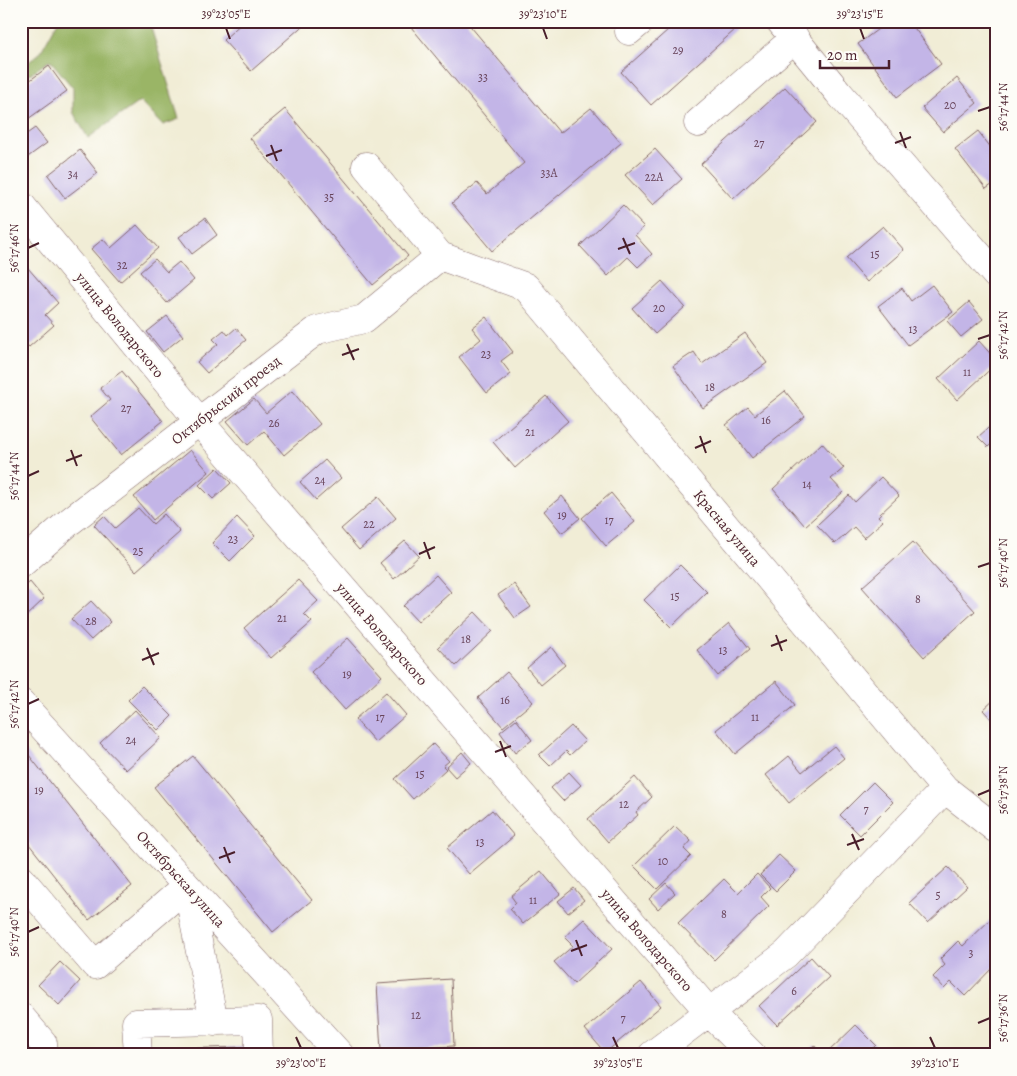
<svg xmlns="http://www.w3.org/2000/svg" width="1017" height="1076" viewBox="0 0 1017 1076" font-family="Alegreya,serif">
<rect width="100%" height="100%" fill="#fdfcf7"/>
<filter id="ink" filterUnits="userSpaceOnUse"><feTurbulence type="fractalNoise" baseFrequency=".02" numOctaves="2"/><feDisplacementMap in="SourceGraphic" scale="10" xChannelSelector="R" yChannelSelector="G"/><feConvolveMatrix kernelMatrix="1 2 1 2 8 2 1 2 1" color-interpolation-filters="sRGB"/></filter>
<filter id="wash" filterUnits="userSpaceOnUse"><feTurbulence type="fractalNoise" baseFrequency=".0096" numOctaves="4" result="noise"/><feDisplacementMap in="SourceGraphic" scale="20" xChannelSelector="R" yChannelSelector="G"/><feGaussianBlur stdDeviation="1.12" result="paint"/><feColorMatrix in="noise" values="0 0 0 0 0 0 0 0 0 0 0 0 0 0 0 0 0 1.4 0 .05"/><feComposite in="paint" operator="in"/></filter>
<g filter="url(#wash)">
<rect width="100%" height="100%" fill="#f1edd6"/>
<path fill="#9ab566" stroke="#726a48" d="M58,21H149L179,119L163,125L140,101L88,138L73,112V88L50,60L26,77L21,74V68L40,53Z"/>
<g id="blocks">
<path fill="#c3b5e7" d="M244,21H308L251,71L223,40Z
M406,21H466L560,133L591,108L621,143L492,251L452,203L477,183L487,194L524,163Z
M678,21H729L736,29L651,105L621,72Z
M889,21H909L941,64L897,97L858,44Z
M49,66L67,91L21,124V87Z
M957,78L977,103L943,132L922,108Z
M785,87L817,122L733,199L701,164Z
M285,109L408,256L373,285L250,138Z
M35,128L47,143L25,159L21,154V138Z
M978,131L996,154V182L986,189L955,149Z
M655,149L682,179L653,205L625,175Z
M80,150L98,173L65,198L48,175Z
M623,205L644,227L635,235L652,254L638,267L628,257L608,276L580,246Z
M205,218L217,235L192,254L179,237Z
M137,225L158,248L120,282L91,249L103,239L111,248Z
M883,226L904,250L867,282L846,258Z
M155,259L167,272L179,262L194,280L167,303L140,272Z
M28,268L58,303L45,315L54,325L29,347L21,339V302L26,297L21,292V273Z
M662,281L685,307L655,334L632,308Z
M932,285L953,312L908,345L878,306L902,288L911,301Z
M969,302L983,319L961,337L947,321Z
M167,316L183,336L163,352L147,332Z
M486,317L513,352L501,361L511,374L487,393L459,357L481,339L472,328Z
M236,328L246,340L207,373L197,362L218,344L213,339L224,330L228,335Z
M745,333L767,363L703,408L673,366L694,352L702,364Z
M979,341L996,360V364L957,400L938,379Z
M122,371L163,421L121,455L90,417L110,400L100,388Z
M292,391L320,424L284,455L264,431L248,445L227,421L254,399L266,413Z
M785,391L805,416L752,458L726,425L748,407L755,415Z
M546,396L568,421L515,468L493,442Z
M996,421V440L988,447L978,437Z
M822,443L844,468L831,479L843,492L805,526L773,489Z
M190,450L209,472L153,520L134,497Z
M325,460L341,478L316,500L300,482Z
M217,468L231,483L213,499L199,485Z
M881,477L899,496L878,516L883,521L864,538L854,527L835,544L817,525L849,495L855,502Z
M611,493L635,522L606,546L582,518Z
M562,496L580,518L562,533L544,511Z
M378,497L396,518L359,550L341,529Z
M138,508L153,524L164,514L180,532L136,571L94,525L104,516L115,528Z
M237,517L255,536L230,561L212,543Z
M405,541L419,556L394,579L380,563Z
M913,542L975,611L924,657L862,587Z
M680,565L707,592L671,627L644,600Z
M436,575L451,592L418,622L403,606Z
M298,580L318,601L304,614L312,622L271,658L244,628Z
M30,582L44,599L24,618L21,615V590Z
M514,584L531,607L515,618L498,595Z
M91,601L111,622L91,640L71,619Z
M475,612L493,631L456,666L438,647Z
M729,623L750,649L718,676L697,650Z
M348,638L382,676L345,710L311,672Z
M551,647L565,665L541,685L527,668Z
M507,672L533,702L503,727L478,698Z
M776,681L795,705L735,754L716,730Z
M142,686L172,716L158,730L128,700Z
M386,692L406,715L375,742L355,719Z
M996,698V724L983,710Z
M135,710L161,738L126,770L100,743Z
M516,719L532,740L515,753L500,732Z
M571,726L585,741L570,755L566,751L550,766L539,755Z
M433,744L449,761L443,766L446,769L413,799L395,779Z
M21,745L132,886L89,920L21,834Z
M834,746L844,758L789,803L766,775L789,756L802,772Z
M462,752L471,763L455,777L446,767Z
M193,756L312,900L273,932L154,787Z
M569,772L581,785L563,801L551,788Z
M635,777L652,797L636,812L638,815L608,842L588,819Z
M873,782L893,802L860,835L840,815Z
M492,810L514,836L469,874L447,848Z
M675,826L691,841L684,849L691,856L657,889L634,866Z
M779,855L796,871L776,891L760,875Z
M948,867L967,887L928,923L909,903Z
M541,871L560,894L523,924L510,909L516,903L511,896Z
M757,874L770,888L761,897L769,906L714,960L678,923L724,879L738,893Z
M666,883L675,893L658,909L649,899Z
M574,888L584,900L568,913L558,901Z
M996,914V964L965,996L951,982L944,989L933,977L945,965L940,959L958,941L963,946Z
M584,919L612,949L574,984L554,962L573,946L564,937Z
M811,957L829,977L777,1025L759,1006Z
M60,962L80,981L59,1005L38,985Z
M451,979L454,1046L381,1051L377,984Z
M641,982L661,1006L605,1053L585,1029Z
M856,1025L876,1045L866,1055H825Z
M814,1045L823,1055H803Z
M245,1047L246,1055H173V1049Z"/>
</g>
</g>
<g filter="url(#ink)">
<use href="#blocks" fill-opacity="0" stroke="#846767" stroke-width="1"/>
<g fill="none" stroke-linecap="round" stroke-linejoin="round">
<g stroke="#846767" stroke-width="29">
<path id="minor" d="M780,21L838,92L996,275
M629,31L641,21
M698,123L795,38
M366,166L440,256
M21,205L199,421L710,1013L752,1055
M440,256L526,287L945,789L996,829
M21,564L69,522L317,330L364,319L440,256
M21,703L340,1055
M21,879L95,965L187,886L214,1022
M21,1017L43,1043L44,1055
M138,1055L136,1023L258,1020L259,1055
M652,1055L786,954L945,789"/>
</g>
<use href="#minor" stroke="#fff" stroke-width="28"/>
</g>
</g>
<path fill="none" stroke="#4a1f2b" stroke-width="2" d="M226,28L230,39M543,28L547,39M860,28L864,39M978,111L990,107M900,132L906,148M895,143L911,137M271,145L277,161M266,156L282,150M623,238L630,254M28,248L39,243M618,249L635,243M978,339L990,335M347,344L354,360M342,355L359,349M700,436L706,453M695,448L711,441M71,450L77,466M66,461L82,455M28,476L39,471M424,542L430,559M419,554L435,547M978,567L990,563M776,635L782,651M771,646L787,640M147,648L154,665M142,660L159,653M28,704L39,699M500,741L506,757M495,752L511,746M978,795L990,790M852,834L859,850M847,845L864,839M224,847L230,863M219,858L235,852M28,932L39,927M576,940L582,956M571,951L587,945M978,1023L990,1018M296,1037L301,1048M613,1037L618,1048M930,1037L935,1048"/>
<g text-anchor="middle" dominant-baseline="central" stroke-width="4" stroke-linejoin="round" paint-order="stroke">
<g font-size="12" fill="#68445a">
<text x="678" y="50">29</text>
<text x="483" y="77">33</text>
<text x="950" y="105">20</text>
<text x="759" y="143">27</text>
<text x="549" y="173">33А</text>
<text x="73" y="174">34</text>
<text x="654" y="177">22А</text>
<text x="329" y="197">35</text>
<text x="875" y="254">15</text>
<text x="122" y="265">32</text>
<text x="659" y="308">20</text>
<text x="913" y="329">13</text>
<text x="486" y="354">23</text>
<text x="967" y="372">11</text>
<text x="710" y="387">18</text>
<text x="126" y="408">27</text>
<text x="766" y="420">16</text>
<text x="274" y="423">26</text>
<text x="530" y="432">21</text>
<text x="320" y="480">24</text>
<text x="807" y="484">14</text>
<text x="562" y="515">19</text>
<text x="609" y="520">17</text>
<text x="369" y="524">22</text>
<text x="233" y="539">23</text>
<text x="138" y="551">25</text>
<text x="675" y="596">15</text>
<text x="918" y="599">8</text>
<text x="282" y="618">21</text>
<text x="91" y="621">28</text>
<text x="466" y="639">18</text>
<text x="723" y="650">13</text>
<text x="347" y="674">19</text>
<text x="505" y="700">16</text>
<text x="380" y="717">17</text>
<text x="755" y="717">11</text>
<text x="131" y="740">24</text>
<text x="420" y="774">15</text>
<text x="39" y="790">19</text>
<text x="624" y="804">12</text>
<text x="866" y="809">7</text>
<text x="480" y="842">13</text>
<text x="663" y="861">10</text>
<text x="938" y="895">5</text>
<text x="533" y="900">11</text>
<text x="724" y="914">8</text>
<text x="971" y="953">3</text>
<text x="794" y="991">6</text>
<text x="416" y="1015">12</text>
<text x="623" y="1018">7</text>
</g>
<g font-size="15" fill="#4a1f2b" stroke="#fdfcf7">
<text transform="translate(120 325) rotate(51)">улица Володарского</text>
<text transform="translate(226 400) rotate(-38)">Октябрьский проезд</text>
<text transform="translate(727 528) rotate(50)">Красная улица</text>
<text transform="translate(382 634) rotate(49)">улица Володарского</text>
<text transform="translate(181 879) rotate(48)">Октябрьская улица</text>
<text transform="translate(647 940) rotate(49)">улица Володарского</text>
</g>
</g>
<rect width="1017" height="1076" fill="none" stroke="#fdfcf7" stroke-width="55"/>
<path d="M820 60v8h69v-8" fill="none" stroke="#4a1f2b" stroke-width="2.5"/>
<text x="827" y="60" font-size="15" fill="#4a1f2b" stroke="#fdfcf7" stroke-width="4" paint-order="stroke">20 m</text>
<rect x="28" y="28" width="962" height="1020" fill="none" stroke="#4a1f2b" stroke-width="2"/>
<g font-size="12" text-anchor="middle" fill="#4a1f2b">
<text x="226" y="18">39°23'05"E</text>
<text x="543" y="18">39°23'10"E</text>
<text x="860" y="18">39°23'15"E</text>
<text transform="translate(1003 107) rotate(-90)" y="4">56°17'44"N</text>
<text transform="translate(14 248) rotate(-90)" y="4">56°17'46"N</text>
<text transform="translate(1003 335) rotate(-90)" y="4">56°17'42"N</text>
<text transform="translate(14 476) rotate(-90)" y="4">56°17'44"N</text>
<text transform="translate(1003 563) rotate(-90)" y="4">56°17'40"N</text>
<text transform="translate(14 704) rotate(-90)" y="4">56°17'42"N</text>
<text transform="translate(1003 790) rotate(-90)" y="4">56°17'38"N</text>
<text transform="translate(14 932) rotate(-90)" y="4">56°17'40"N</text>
<text transform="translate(1003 1018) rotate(-90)" y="4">56°17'36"N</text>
<text x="301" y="1067">39°23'00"E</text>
<text x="618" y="1067">39°23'05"E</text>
<text x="935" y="1067">39°23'10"E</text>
</g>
</svg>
